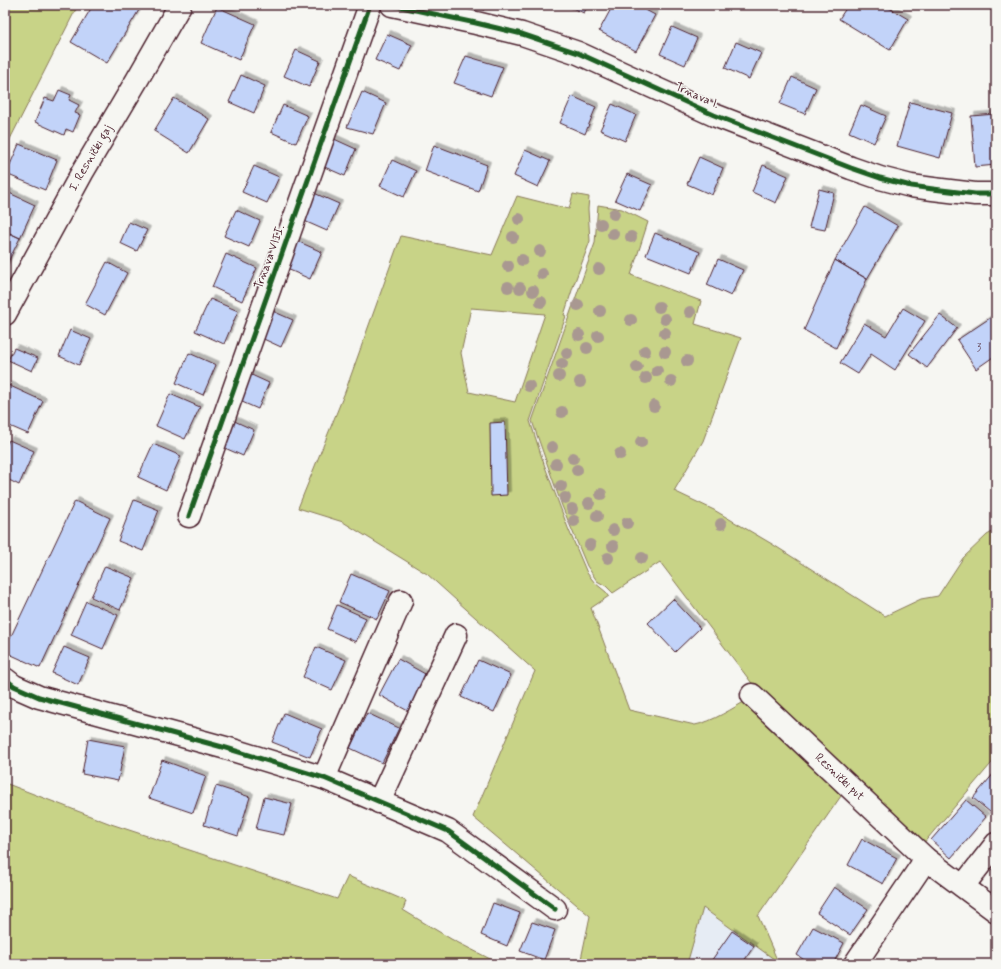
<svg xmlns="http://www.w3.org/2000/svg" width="1001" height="969" viewBox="0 0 1001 969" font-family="Mynerve,sans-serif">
<defs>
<filter id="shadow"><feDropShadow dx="3.5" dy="-3.5" stdDeviation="0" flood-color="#0004"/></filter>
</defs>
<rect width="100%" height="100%" fill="#f6f6f2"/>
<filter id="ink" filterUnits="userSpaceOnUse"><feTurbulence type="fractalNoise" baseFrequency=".025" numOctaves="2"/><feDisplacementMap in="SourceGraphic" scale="8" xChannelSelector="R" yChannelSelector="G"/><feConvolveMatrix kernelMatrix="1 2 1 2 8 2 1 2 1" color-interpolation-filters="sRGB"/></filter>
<g filter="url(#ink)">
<path fill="#e6ecf4" d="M702,908L781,964H687Z"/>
<path fill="#c8d387" stroke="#897959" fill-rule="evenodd" d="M7,5H78L5,149V10Z
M573,194L589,197L588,209L590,241L574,284L564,315L566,316L530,421L544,464L568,528L587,573L595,583L606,592L609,596L591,608L629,710L695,725C712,722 733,708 749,699L820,770L841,796L758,916L778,962L703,908L687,964H580L590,916L473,817L535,671L427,574L343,522L298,508L345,392L401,236L492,255L517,196L569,209ZM471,308L545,314L515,402L469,392L461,353Z
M598,205L622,209L648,222L631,275L701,301L695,324L741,338L703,441L674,491L714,510L772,544L885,616L921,599L938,596L963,558L987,535L996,530V758L922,845L757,690L660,562L613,593L606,586L597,581L587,566L562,506L532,421L595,243Z
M5,783L111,824L337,899L348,876L406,901L403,910L451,939L500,964H5Z"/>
<path fill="#c2d3f9" stroke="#4a1f2b" filter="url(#shadow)" d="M93,5H142L107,63L71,42Z
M462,5H485L484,10Z
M565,5H588L584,13Z
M613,5H636L655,15L636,51L599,31Z
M848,5H884L908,19L890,50L839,19Z
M217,7L255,24L239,60L201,43Z
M672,27L697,38L685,65L660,54Z
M387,34L412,45L400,71L375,60Z
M736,42L761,53L749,79L725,68Z
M296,50L320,61L309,87L284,76Z
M466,56L503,67L491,96L454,83Z
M241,75L265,86L254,113L229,102Z
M792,77L816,88L805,114L780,104Z
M59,90L71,95L69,100L79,105L75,113L80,115L73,132L66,129L64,135L35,122L45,98L54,101Z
M362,92L386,103L373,134L347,127Z
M572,96L596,107L585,134L560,123Z
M174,98L209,119L189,153L154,131Z
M910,102L952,113L940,158L897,146Z
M612,104L636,115L625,141L600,130Z
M283,105L308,116L296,143L271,132Z
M861,105L886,116L874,143L849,132Z
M996,114V165L975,167L971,116Z
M332,138L356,149L345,176L320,165Z
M19,144L57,160L45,190L6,174Z
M434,145L487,165L478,191L425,171Z
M525,150L550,161L538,187L514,176Z
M699,157L723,168L712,195L687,184Z
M392,160L416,171L404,197L380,186Z
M763,165L788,176L776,203L752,192Z
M254,166L279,177L267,203L242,192Z
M627,174L652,185L640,211L615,200Z
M819,189L834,193L825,230L809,227Z
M5,191L35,205L20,238L5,231Z
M314,193L339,204L327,231L302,220Z
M865,207L898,226L867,279L835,260Z
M236,210L260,221L249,247L224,236Z
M129,222L147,230L137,251L120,243Z
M5,231L20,238L5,268Z
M655,233L700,252L691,273L646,255Z
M297,241L322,252L310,279L285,268Z
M226,254L257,268L242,301L212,287Z
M718,259L743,270L731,296L707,285Z
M835,260L867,279L836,348L804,330Z
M107,262L127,273L105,315L85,304Z
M210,299L238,311L224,344L195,331Z
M903,308L925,321L895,370L871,354L858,374L840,363L864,323L886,336Z
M268,309L293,320L281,347L257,336Z
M940,315L957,328L927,368L909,354Z
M993,316L996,322V355L976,369L957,340Z
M70,330L91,339L79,365L59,356Z
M14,348L38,358L32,371L8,360Z
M189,353L216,365L203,395L176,383Z
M245,372L269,383L258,409L233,398Z
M8,385L43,401L28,434L5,424V392Z
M170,394L200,407L185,439L156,426Z
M230,419L254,430L243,456L218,445Z
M505,422L507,495L491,496L490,423Z
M9,440L34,451L19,485L5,478V448Z
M153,444L181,456L166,490L138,477Z
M134,500L159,510L143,551L118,541Z
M75,501L110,518L40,668L5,652V649Z
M105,566L134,578L120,610L91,597Z
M351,574L390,591L377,619L339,602Z
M673,599L700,628L675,652L648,623Z
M86,601L118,615L103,649L71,635Z
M337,605L366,618L356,642L327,629Z
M64,647L90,658L78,685L52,673Z
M316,647L346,660L332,690L303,677Z
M398,659L427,675L408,711L379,695Z
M478,660L511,675L494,712L461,697Z
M284,713L322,729L310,757L272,742Z
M367,713L399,728L382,763L350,748Z
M88,739L125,746L118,781L82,774Z
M162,760L206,776L193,813L149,798Z
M995,772L996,773V817L973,798Z
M216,786L250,797L238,836L204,825Z
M264,797L292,804L284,835L256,829Z
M966,800L986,817L951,858L931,840Z
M862,839L897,858L883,884L848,865Z
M834,887L868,909L850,935L817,913Z
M493,903L520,913L507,946L481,935Z
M532,922L555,930L544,960L520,951Z
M813,927L844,943L833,964H810L797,955Z
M732,931L754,946L742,964H709Z"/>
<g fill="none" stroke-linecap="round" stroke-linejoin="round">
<g stroke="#4a1f2b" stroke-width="25">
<g id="minor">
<path d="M392,5L476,23L522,34L578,53L714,115L851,168L880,178L911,186L933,189L975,194H996"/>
<path id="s1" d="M5,314L82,173L137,80L180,5"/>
<path d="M189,516L370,5"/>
<path d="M5,679L14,686L39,697L226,748L324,778L448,831L555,909"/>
<path id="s2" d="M752,695L926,859L996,911"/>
<path d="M324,778L401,601"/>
<path d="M379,802L456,635"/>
<path d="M963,886L996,844"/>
<path d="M855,964L926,859"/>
</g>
</g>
<use href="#minor" stroke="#f6f6f2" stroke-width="22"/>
<g stroke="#f6f6f2" stroke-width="8">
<path id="cycleway" d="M392,5L476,23L522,34L578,53L714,115L851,168L880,178L911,186L933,189L975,194H996
M189,516L370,5
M5,679L14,686L39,697L226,748L324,778L448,831L555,909"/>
</g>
<use href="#cycleway" stroke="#1b5e20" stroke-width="5"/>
</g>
<g fill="#a99891">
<circle cx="614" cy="214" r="6"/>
<circle cx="519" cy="219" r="6"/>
<circle cx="601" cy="224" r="6"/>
<circle cx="613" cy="234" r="6"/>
<circle cx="513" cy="237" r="6"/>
<circle cx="631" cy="237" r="6"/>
<circle cx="540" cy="251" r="6"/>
<circle cx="522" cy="260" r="6"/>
<circle cx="508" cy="266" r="6"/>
<circle cx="599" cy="269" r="6"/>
<circle cx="542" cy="274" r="6"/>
<circle cx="508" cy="287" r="6"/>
<circle cx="520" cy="288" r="6"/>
<circle cx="533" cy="291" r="6"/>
<circle cx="541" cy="302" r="6"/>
<circle cx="578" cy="305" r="6"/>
<circle cx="659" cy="307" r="6"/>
<circle cx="600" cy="311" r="6"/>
<circle cx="690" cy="312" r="6"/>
<circle cx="665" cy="319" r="6"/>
<circle cx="631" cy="320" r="6"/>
<circle cx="665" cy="333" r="6"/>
<circle cx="579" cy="335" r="6"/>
<circle cx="598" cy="336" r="6"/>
<circle cx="587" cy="348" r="6"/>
<circle cx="645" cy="351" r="6"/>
<circle cx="665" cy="352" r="6"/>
<circle cx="567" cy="353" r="6"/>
<circle cx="687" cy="361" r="6"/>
<circle cx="562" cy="364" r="6"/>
<circle cx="637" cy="367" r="6"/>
<circle cx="657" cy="371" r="6"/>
<circle cx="559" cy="376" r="6"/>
<circle cx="646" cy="378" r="6"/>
<circle cx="671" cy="381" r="6"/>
<circle cx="580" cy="382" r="6"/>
<circle cx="529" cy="386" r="6"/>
<circle cx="654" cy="406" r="6"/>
<circle cx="562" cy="412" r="6"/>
<circle cx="641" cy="442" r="6"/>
<circle cx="552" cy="447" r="6"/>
<circle cx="620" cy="454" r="6"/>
<circle cx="573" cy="458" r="6"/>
<circle cx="556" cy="464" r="6"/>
<circle cx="577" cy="470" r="6"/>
<circle cx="561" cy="486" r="6"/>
<circle cx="601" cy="494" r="6"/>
<circle cx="565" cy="498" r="6"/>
<circle cx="589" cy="503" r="6"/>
<circle cx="572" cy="509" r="6"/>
<circle cx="597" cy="516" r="6"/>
<circle cx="574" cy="521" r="6"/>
<circle cx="627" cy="523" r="6"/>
<circle cx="721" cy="524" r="6"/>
<circle cx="613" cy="530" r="6"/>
<circle cx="590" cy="545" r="6"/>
<circle cx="613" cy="546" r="6"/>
<circle cx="608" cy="558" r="6"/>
<circle cx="642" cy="558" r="6"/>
</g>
</g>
<g text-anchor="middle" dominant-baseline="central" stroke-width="3" stroke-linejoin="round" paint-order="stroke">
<g font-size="10" fill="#684c5e">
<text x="979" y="348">3</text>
</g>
<g font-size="12" fill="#4a1f2b" stroke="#f6f6f2">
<text transform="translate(697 96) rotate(24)">Trnava I.</text>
<text stroke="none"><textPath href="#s1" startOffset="178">I. Resnički gaj</textPath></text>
<text transform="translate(270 257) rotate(-70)">Trnava VIII.</text>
<text stroke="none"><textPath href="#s2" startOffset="120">Resnički put</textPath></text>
</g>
</g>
<rect width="1001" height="969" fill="none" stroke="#f6f6f2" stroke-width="20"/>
<rect x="10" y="10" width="981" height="949" fill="none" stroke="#4a1f2b" stroke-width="1.5" filter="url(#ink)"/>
</svg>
